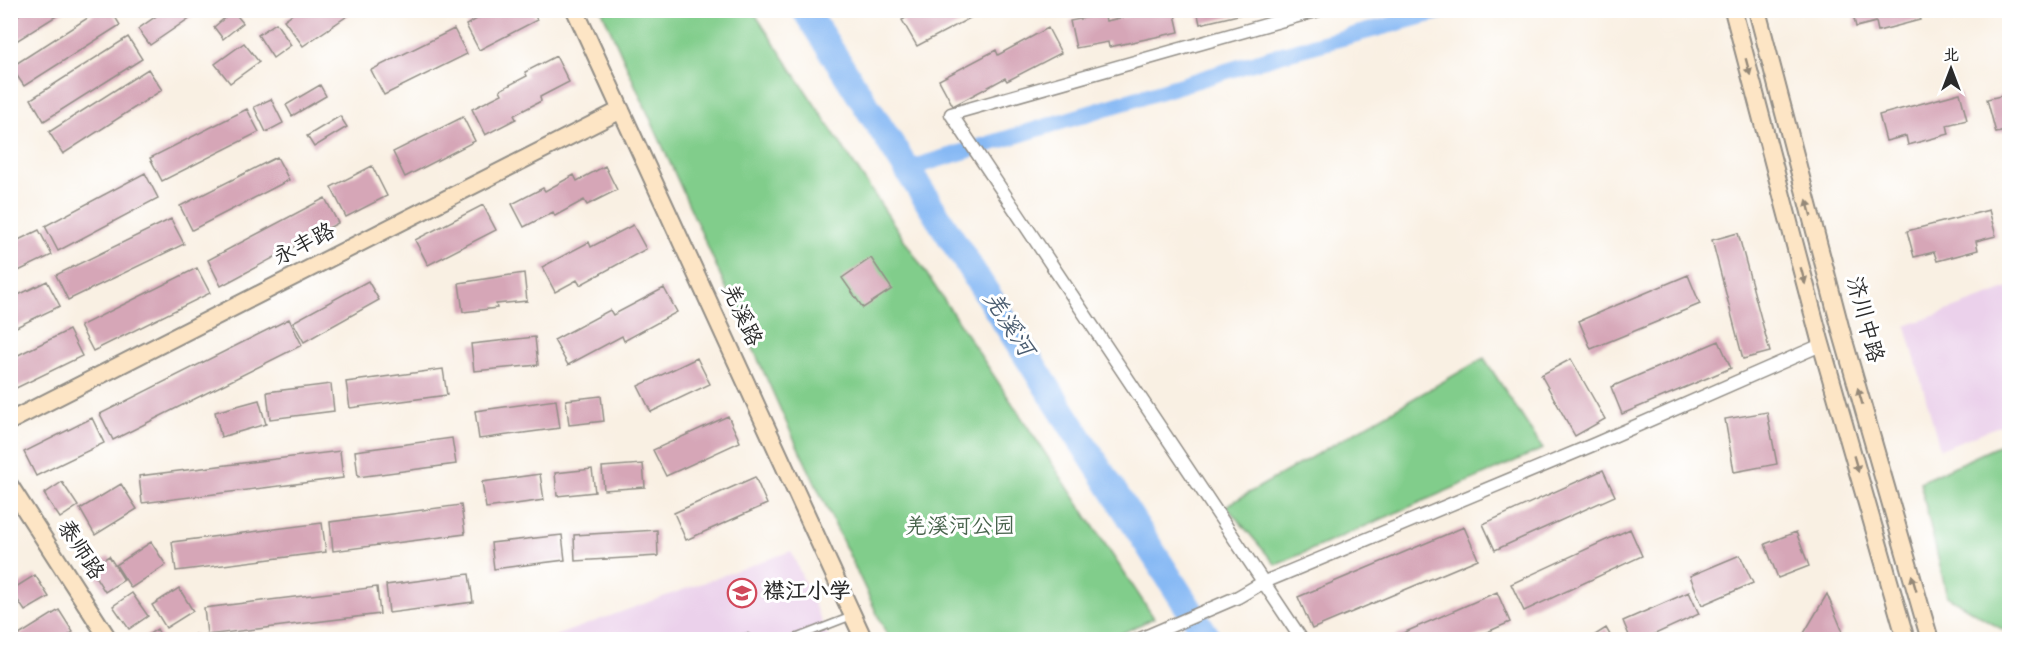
<svg xmlns="http://www.w3.org/2000/svg" width="2020" height="650" viewBox="0 0 2020 650" font-family="Dekko,'LXGW WenKai TC',sans-serif">
<rect width="100%" height="100%" fill="#fff"/>
<filter id="ink" filterUnits="userSpaceOnUse"><feTurbulence type="fractalNoise" baseFrequency=".0167" numOctaves="2"/><feDisplacementMap in="SourceGraphic" scale="12" xChannelSelector="R" yChannelSelector="G"/><feConvolveMatrix kernelMatrix="1 2 1 2 8 2 1 2 1" color-interpolation-filters="sRGB"/></filter>
<filter id="wash" filterUnits="userSpaceOnUse"><feTurbulence type="fractalNoise" baseFrequency=".008" numOctaves="4" result="noise"/><feDisplacementMap in="SourceGraphic" scale="24" xChannelSelector="R" yChannelSelector="G"/><feGaussianBlur stdDeviation="1.35" result="paint"/><feColorMatrix in="noise" values="0 0 0 0 0 0 0 0 0 0 0 0 0 0 0 0 0 1.4 0 .05"/><feComposite in="paint" operator="in"/></filter>
<g filter="url(#wash)">
<rect width="100%" height="100%" fill="#f9f0e3"/>
<path fill="#ebd1eb" d="M2009,288V422L1940,449L1906,326Z
M791,551L829,639L548,640L560,634Z"/>
<path fill="#81cd8b" stroke="#567c5b" stroke-width="1.5" d="M602,11H753L1154,618L1110,639H889L787,424Z
M1484,358L1543,449L1276,565L1226,506Z
M2009,441L2010,626L2003,630L1947,596L1920,482Z"/>
<g fill="none" stroke-linecap="round" stroke-linejoin="round">
<path stroke="#87b9f4" stroke-width="16" d="M907,169L1279,55L1446,10"/>
<path stroke="#87b9f4" stroke-width="27" d="M805,10L1209,640"/>
</g>
<g id="blocks">
<path fill="#d6a6b7" d="M26,10H66L10,45V20Z
M100,10H111L120,25L24,86L11,67Z
M165,10H207L203,14L200,11L150,45L138,29Z
M298,10H356L303,46L284,20Z
M493,10H532L537,20L479,50L466,25Z
M920,10H974L976,15L917,46L902,20Z
M1156,10H1174L1179,32L1109,47L1108,42L1076,48L1070,21L1104,14L1106,21Z
M1197,10H1255V11L1200,24Z
M1852,10H1917L1920,20L1878,31L1876,22L1856,27Z
M233,11L243,23L223,39L214,27Z
M276,23L291,45L273,58L258,35Z
M1048,28L1061,53L1007,81L1005,78L953,106L939,80L996,50L998,55Z
M454,29L467,54L384,95L371,70Z
M128,37L142,59L44,121L31,99Z
M244,43L259,62L230,83L215,64Z
M556,56L569,82L540,97L541,101L514,115L516,119L485,135L472,109L502,94L500,90L527,76L525,72Z
M148,69L162,90L63,154L49,132Z
M320,85L326,96L292,116L286,105Z
M1960,93L1967,120L1947,125L1949,134L1908,145L1906,136L1886,141L1879,115Z
M2010,94V130L1996,133L1987,99Z
M271,99L283,123L266,132L254,107Z
M247,109L259,132L162,181L150,158Z
M340,116L347,127L314,147L307,136Z
M463,117L475,141L405,177L393,152Z
M277,157L289,180L192,230L180,206Z
M372,166L387,196L346,217L331,187Z
M605,166L617,190L587,205L584,200L555,216L553,212L524,227L512,204L543,188L545,191L574,175L577,181Z
M145,173L158,198L58,251L45,226Z
M325,198L338,223L221,286L208,260Z
M483,205L496,230L428,265L415,240Z
M1989,210L1996,236L1976,241L1978,250L1937,261L1934,252L1914,257L1907,231Z
M171,219L184,244L68,300L56,275Z
M633,225L646,249L580,285L577,280L555,292L542,267L589,242L591,247Z
M39,230L52,255L10,275V244Z
M1738,233L1770,352L1743,359L1712,240Z
M871,258L892,289L863,308L842,278Z
M197,268L210,293L93,351L80,326Z
M524,273L527,301L496,304L497,308L463,312L459,283Z
M1688,275L1700,304L1591,349L1579,321Z
M47,281L60,306L10,330V299Z
M368,281L379,300L304,342L293,322Z
M664,288L677,312L624,341L622,336L568,365L554,340L610,310L613,315Z
M289,319L302,345L113,440L100,414Z
M69,330L82,356L10,391V359Z
M535,337L538,365L474,371L471,344Z
M1719,341L1731,368L1622,414L1611,387Z
M697,358L710,384L651,412L638,386Z
M1571,359L1605,419L1575,436L1541,375Z
M443,369L447,395L350,408L346,382Z
M331,384L334,411L270,419L267,392Z
M601,396L604,421L569,425L566,400Z
M259,400L266,424L221,437L215,412Z
M556,400L560,428L479,439L475,411Z
M1767,412L1777,464L1734,472L1725,419Z
M728,416L740,442L666,476L653,450Z
M92,418L104,443L36,476L24,452Z
M452,438L456,464L358,477L355,451Z
M340,451L343,478L142,503L139,476Z
M643,464L645,487L604,490L602,467Z
M592,469L595,492L557,496L555,473Z
M1603,470L1615,496L1495,550L1483,524Z
M540,474L544,500L486,508L482,482Z
M755,477L767,504L686,540L674,513Z
M62,482L78,506L60,518L44,494Z
M121,484L137,509L95,535L80,509Z
M461,505L465,534L333,551L330,522Z
M322,523L326,552L176,571L172,542Z
M1464,527L1478,559L1312,629L1298,597Z
M1630,529L1642,556L1524,611L1511,584Z
M657,530L658,556L575,561L574,535Z
M1796,532L1809,566L1778,578L1765,544Z
M562,535L565,560L494,569L491,543Z
M151,542L166,565L131,588L116,565Z
M1740,555L1753,583L1702,605L1690,576Z
M109,556L124,580L105,592L90,568Z
M469,574L473,602L389,613L386,585Z
M35,575L49,597L25,611L11,590Z
M377,587L380,614L207,635L204,608Z
M179,588L193,611L166,628L152,605Z
M1497,592L1510,622L1469,640H1387Z
M1689,592L1699,614L1642,640H1631L1623,621Z
M132,593L148,616L129,629L113,606Z
M1827,594L1842,630L1837,640H1800Z
M59,610L73,632L62,640H22L19,635Z
M1606,628L1613,640H1587Z
M157,629L163,640H140Z
M195,634L199,640H186Z"/>
</g>
</g>
<g filter="url(#ink)">
<use href="#blocks" fill-opacity="0" stroke="#928e87" stroke-width="1.5"/>
<g fill="none" stroke-linecap="round" stroke-linejoin="round">
<g stroke="#928e87" stroke-width="9">
<path id="lane" d="M728,640L747,637V640
M790,640L852,616"/>
</g>
<g stroke="#928e87" stroke-width="15">
<path id="street" d="M1138,640L1238,597L1262,583L1595,444L1821,345
M1302,640L951,114L1319,10"/>
</g>
<g stroke="#928e87" stroke-width="20">
<path id="secondary" d="M575,10L864,640
M1733,10L1820,340L1906,640
M1757,10L1842,334L1930,640
M10,421L621,110
M10,486L109,640"/>
</g>
<use href="#lane" stroke="#fff" stroke-width="6"/>
<use href="#street" stroke="#fff" stroke-width="12"/>
<use href="#secondary" stroke="#fde5c5" stroke-width="16"/>
</g>
<defs><path id="oneway-solid" d="M-6-.8H1V-3.2L6.5 0L1 3.2V.8H-6Z" transform="scale(1.5)"/></defs>
<g fill="#948878">
<use href="#oneway-solid" transform="translate(1748 67) rotate(75)"/>
<use href="#oneway-solid" transform="translate(1809 208) rotate(-105)"/>
<use href="#oneway-solid" transform="translate(1803 276) rotate(75)"/>
<use href="#oneway-solid" transform="translate(1860 396) rotate(-106)"/>
<use href="#oneway-solid" transform="translate(1856 464) rotate(74)"/>
<use href="#oneway-solid" transform="translate(1914 583) rotate(-106)"/>
</g>
</g>
<defs>
<g id="school-ring" transform="scale(1.5)"><circle r="9.5" fill="#fff" stroke="#d1495b" stroke-width="1.5"/><path d="M0-5L7-2L0 1L-7-2ZM-4 1L0 2.5L4 1V4Q0 6-4 4Z" fill="#d1495b"/></g>
</defs>
<g fill-rule="evenodd">
<use href="#school-ring" x="742" y="593"/>
</g>
<g text-anchor="middle" dominant-baseline="central" stroke-width="6" stroke-linejoin="round" paint-order="stroke">
<g font-size="22" fill="#2b2b2b" stroke="#fff">
<text transform="translate(305 246) rotate(-27)">永丰路</text>
<text transform="translate(740 316) rotate(65)">羌溪路</text>
<text transform="translate(1863 320) rotate(75)">济川中路</text>
<text transform="translate(79 551) rotate(57)">泰师路</text>
</g>
<g font-size="22" fill="#49644d" stroke="#fff">
<text x="960" y="528">羌溪河公园</text>
</g>
<g font-size="22" font-weight="bold" fill="#2b2b2b" stroke="#fff" text-anchor="start">
<text x="763" y="593">襟江小学</text>
</g>
<g font-size="24" font-style="italic" fill="#4b5d71" stroke="#fff">
<text transform="translate(1007 325) rotate(57)">羌溪河</text>
</g>
</g>
<rect width="2020" height="650" fill="none" stroke="#fff" stroke-width="36"/>
<g transform="translate(1951 69)" stroke="#ffffff" stroke-width="4.5" paint-order="stroke">
<path d="M0-4.5L10 22L0 15L-10 22Z" fill="#2b2b2b"/>
<text y="-9" font-size="16" font-weight="bold" text-anchor="middle" fill="#2b2b2b">北</text>
</g>
</svg>
